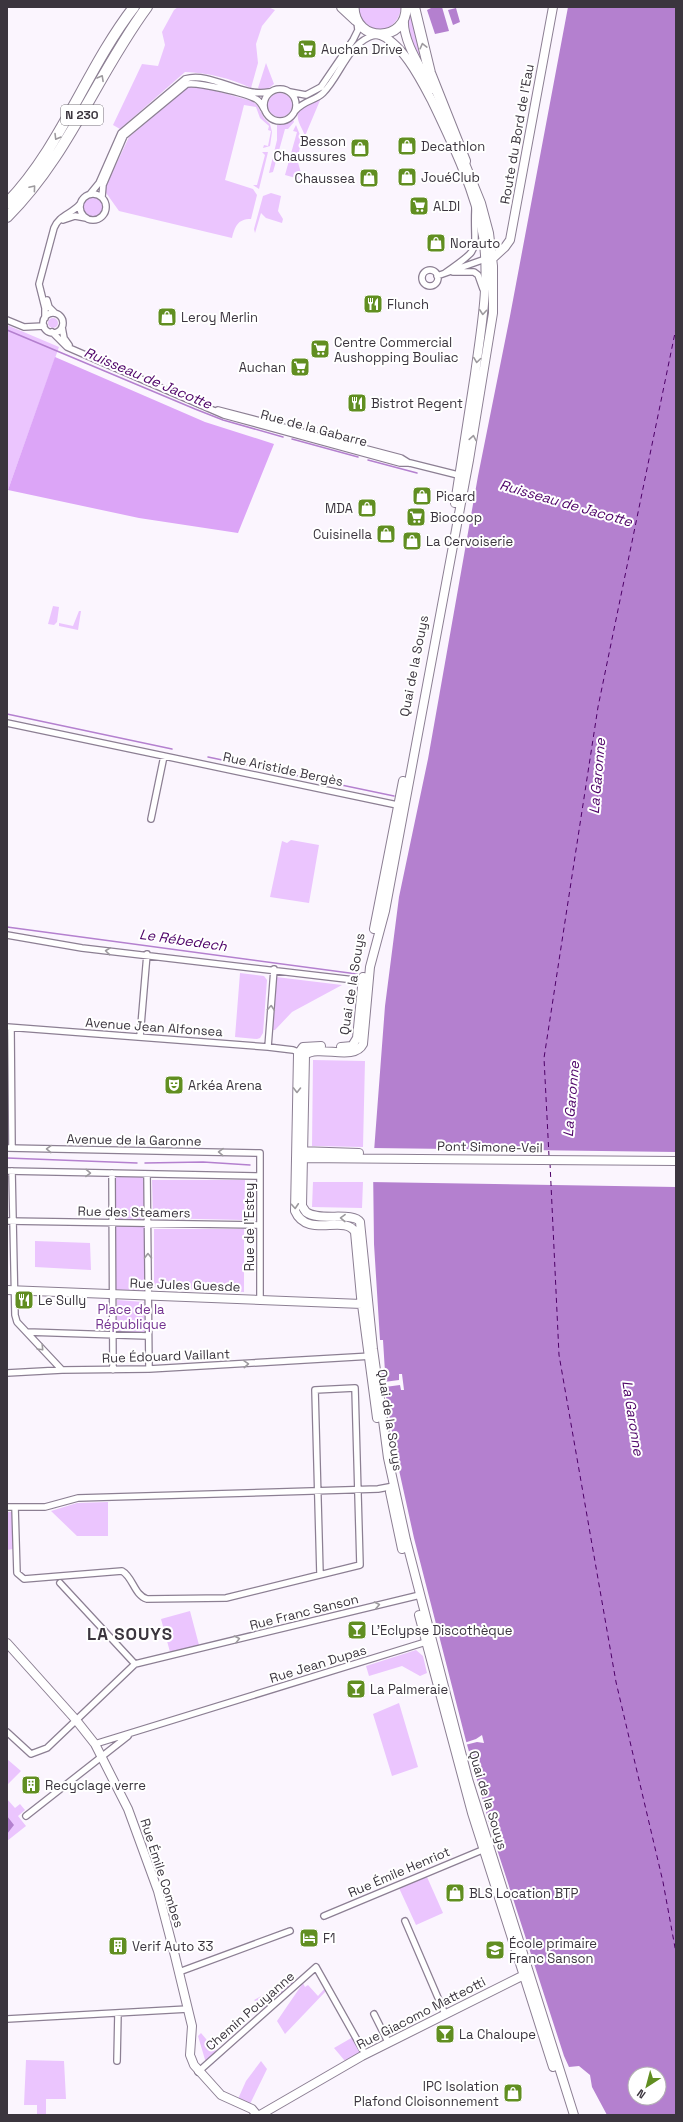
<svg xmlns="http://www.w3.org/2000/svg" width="683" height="2122" viewBox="0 0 683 2122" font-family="'Space Grotesk',sans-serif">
<rect width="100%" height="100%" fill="#fbf5fe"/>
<path fill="#ebc5fe" d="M178,7H268L275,10L262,26L256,44L258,63L251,88C230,78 208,73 185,72L120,129L113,125L142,64L158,66L165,45L162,32L174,10Z
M359,7H401C398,38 358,36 359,7Z
M410,10L428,73C415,50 402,37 410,10Z
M266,63L274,84L264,92L258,88Z
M198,86L252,101L257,105L264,118L270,124L272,132L270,146L263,148L264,145L268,146L271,131L268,130L269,126L260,118L256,107L244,105L225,180L253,189L257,195L251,219C237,219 235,227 232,238L119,211L104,190L129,137L186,89L189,87Z
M268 105a12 12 0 1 1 24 0a12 12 0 1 1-24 0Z
M321,98L305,136C301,125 294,119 300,107Z
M293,119L294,122L288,129H285L273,172L269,173L277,140V125L285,124Z
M296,125L302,140L297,159L303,180L285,175L297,132L293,131Z
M262,152H268L259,189L253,185H257L265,155Z
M271,193L281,196L278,211L283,219L282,223L266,218L261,213L255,233L254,229L263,196Z
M83 207a10 10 0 1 1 20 0a10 10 0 1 1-20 0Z
M48 323a5 5 0 1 1 10 0a5 5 0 1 1-10 0Z
M7,325L59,347L8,490H7Z
M53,606L59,607L57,622L54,625L48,624Z
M79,611H81L78,630L59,626V623L73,626Z
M291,840L319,845L309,903L270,897L282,841L287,843Z
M240,973L264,976L267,980L263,1033L260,1038L257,1039L235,1037Z
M276,977L342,985L292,1012L275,1030H272Z
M313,1060L365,1061L363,1147L312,1146Z
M116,1175L143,1176V1182H146V1215H144V1221L116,1220L117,1217L114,1216L113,1180L116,1179Z
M152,1180H245L244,1220L153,1218Z
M313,1182H363L362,1208L312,1207Z
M117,1225L146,1227L147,1292L116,1291L114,1228Z
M154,1229H244V1292L154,1287Z
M35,1241L90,1243L91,1270L35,1267Z
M117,1300L144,1302L145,1333L117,1332Z
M108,1502V1536H77L51,1511L77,1503Z
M7,1512H12L13,1549L7,1550Z
M190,1611L199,1645L170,1652L161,1619Z
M416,1650L423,1656L427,1673L420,1676L402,1666L369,1676L366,1666Z
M399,1703L418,1767L392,1776L373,1714Z
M7,1759L21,1771L7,1785Z
M7,1799L15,1808L20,1804L25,1810L18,1816L26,1826L7,1841Z
M427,1877L443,1913L416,1925L399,1888Z
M291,1980L294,1983L264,2010L254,2000Z
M303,1983L305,1987L308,1985L318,1996L326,1987L327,1990L285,2034L277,2021Z
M201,2033L217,2052L206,2063L198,2036Z
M353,2037L361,2052L345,2061L334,2048Z
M26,2060L64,2061L66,2099H46V2115H37V2105H24Z
M261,2061L267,2069L250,2104L238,2099L246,2081Z"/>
<path fill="#dca5f7" d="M55,357L205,422L274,444L238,533L139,518L8,490Z"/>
<path fill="#b480cf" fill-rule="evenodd" d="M433,7H442L449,31L435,34L427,10Z
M568,7H676V2115H607L592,2087L590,2075L579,2066L569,2067L564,2056L494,1840L466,1741L414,1538L397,1461L382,1373L385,1372L383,1340H380L374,1244L373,1165L385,1006L399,897L428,759L478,476L510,316ZM635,2074H659V2098H635Z
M456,8L460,22L453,25L448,10Z
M7,1816L14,1825L7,1834Z"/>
<path fill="#fbf5fe" d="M372,1148L676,1152V1187L370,1182Z
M399,1374H402L404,1390H401L400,1385L385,1387L384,1382L399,1380Z
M482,1735L484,1743L477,1742L465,1745L464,1743L476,1739Z"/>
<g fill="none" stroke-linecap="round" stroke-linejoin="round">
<path stroke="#b480cf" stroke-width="1.5" d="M7,330L195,409L223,420L283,437
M292,439L358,457
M368,460L417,473
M7,714L172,749
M208,757L394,796
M7,927L357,974
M7,1158L137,1163
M145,1163L203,1162L250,1165"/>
<path stroke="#4d0067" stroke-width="1" stroke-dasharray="5 4" stroke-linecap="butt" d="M549,1156L544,1058L598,707L676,328
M550,1163L559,1355L616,1682L663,1882L676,1953"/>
<g stroke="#8c7f93" stroke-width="8">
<path id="street" d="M264 105a16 16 0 1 1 32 0a16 16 0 1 1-32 0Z
M290,92L306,95L321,87L353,40L358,30L357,22
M295,111C304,100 315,101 323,93C341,75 348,42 375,35
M80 207a13 13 0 1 1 26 0a13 13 0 1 1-26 0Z
M90,194L99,183L121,133L185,79C211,71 242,98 269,92
M102,197L103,185L124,136L187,84C198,82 246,93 256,99C260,101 262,105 264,109
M63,220L75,216L86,218
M422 278a8 8 0 1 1 16 0a8 8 0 1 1-16 0Z
M453,272H474L478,275L483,289
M445,273C484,246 473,253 475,209
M437,276L488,258
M47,300L49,307L55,313
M43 323a10 10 0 1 1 20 0a10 10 0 1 1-20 0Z
M45,318V308L39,284L54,228C59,215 72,214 80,204
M7,320L24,327L44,326
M62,327L64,338L69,345
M52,332L67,347L224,415L400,463H410L462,476
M218,410L401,458L409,463
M7,723L402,806
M151,819L164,756
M7,935L82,948L363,981
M7,1027L268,1047L293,1050L301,1053
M11,1028L12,1148
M140,1037L147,954
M268,1047L274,969
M7,1148L260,1153V1300
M7,1171L260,1176
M12,1171L15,1315L17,1322L62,1370L149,1369L372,1356
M112,1173L113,1370
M147,1174L149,1369
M7,1221L260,1225
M27,1332L148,1336
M7,1373L62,1370
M7,1507H45L78,1498L378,1489L394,1486
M15,1507L17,1573L24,1579L122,1571C133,1577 134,1595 147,1599L226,1598L360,1565L355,1388L315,1390L320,1574
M60,1583L135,1664
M7,1732L31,1754L47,1748L135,1664L420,1595
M95,1744L429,1641
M26,1816L128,1736
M324,1916L487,1848
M405,1921L445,2014
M179,1972L290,1931
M374,2014L388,2042
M7,2019L188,2009
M117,2061L118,2013
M198,2072L316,1967L365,2054"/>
</g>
<g stroke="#8c7f93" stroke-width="10">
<path id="secondary" d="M404,19C402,41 422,69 432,89
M378,34C402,42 421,80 432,101C452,143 475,190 483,236C490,282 481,329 475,374C468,417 462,460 455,503
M462,156L481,203L489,233L493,266V313L469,460L385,911L370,967L363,1044C354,1062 319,1044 305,1055L302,1206L306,1212C319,1222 353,1211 360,1222L373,1349L383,1420L388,1458L406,1540L468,1779L574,2115
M493,258L505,247L510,240L553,7
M374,929L403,781
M321,1046L303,1047L298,1054L295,1211C307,1239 345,1214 355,1232L361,1297L377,1418
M341,1047L352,1046L357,1038L363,977
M299,1151L359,1153
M299,1158L676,1161
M7,1290L362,1304
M390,1492L402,1549
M419,1615L472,1813L553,2067
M7,1643L76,1720L95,1744L128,1809L158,1891L175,1956L192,2026L190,2055L194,2065L221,2095L252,2109L257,2115
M260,2115L362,2056L528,1973"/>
</g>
<g stroke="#8c7f93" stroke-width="11">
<path id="primary" d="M354,7C355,44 407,42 406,7"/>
</g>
<g stroke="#8c7f93" stroke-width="12">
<path id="highway" d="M342,7L356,20
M414,7L430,73L465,161
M7,203C62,146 86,69 134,7
M7,217C69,155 96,76 147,7"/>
</g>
<use href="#street" stroke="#fff" stroke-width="5.5"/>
<use href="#secondary" stroke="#fff" stroke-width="8"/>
<use href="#primary" stroke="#fff" stroke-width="9"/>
<use href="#highway" stroke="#fff" stroke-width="10"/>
</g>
<defs><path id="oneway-chevron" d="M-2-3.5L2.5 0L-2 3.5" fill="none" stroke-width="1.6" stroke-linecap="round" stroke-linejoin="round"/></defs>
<g stroke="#9d9a9e">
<use href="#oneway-chevron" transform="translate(423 46) rotate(-104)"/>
<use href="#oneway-chevron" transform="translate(101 78) rotate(-61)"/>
<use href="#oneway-chevron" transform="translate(57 137) rotate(121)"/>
<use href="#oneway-chevron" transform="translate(33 188) rotate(-50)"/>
<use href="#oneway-chevron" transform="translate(483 312) rotate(95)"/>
<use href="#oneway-chevron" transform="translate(477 360) rotate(98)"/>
<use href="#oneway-chevron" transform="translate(473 438) rotate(-80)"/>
<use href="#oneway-chevron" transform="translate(108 951) rotate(-174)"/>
<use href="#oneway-chevron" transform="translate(271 1008) rotate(-86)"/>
<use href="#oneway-chevron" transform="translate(297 1090) rotate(91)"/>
<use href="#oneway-chevron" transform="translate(49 1149) rotate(-179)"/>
<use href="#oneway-chevron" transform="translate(221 1152) rotate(-179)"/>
<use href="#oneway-chevron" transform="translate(88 1173) rotate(1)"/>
<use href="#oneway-chevron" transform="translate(295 1206) rotate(86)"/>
<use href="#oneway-chevron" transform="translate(343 1218) rotate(-179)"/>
<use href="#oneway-chevron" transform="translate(148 1256) rotate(-91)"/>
<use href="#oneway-chevron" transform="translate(41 1348) rotate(47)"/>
<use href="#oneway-chevron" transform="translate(246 1364) rotate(-3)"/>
<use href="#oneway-chevron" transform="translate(377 1605) rotate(-13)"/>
<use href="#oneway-chevron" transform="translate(237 1639) rotate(-14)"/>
</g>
<defs>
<g id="supermarket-square" transform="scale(1)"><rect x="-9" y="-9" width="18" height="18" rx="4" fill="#618e21" stroke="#fff"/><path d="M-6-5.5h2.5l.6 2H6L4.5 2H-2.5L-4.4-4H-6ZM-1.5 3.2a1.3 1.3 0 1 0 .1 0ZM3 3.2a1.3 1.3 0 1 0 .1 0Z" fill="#fff"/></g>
<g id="shop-square" transform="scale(1)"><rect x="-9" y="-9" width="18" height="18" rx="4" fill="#618e21" stroke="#fff"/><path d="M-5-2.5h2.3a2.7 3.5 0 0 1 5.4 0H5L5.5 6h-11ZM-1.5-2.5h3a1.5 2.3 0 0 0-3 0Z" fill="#fff"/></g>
<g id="restaurant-square" transform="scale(1)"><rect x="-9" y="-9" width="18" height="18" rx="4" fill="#618e21" stroke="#fff"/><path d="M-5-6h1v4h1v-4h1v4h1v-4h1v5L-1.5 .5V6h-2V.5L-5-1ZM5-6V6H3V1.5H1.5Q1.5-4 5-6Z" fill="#fff"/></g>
<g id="theatre-square" transform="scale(1)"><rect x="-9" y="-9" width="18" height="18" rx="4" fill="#618e21" stroke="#fff"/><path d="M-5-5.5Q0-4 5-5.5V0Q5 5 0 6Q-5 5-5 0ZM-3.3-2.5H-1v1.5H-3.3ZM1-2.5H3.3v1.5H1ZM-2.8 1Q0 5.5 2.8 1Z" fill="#fff"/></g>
<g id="bar-square" transform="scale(1)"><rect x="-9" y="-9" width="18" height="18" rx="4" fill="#618e21" stroke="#fff"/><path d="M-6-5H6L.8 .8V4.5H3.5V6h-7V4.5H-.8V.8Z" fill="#fff"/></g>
<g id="building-square" transform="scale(1)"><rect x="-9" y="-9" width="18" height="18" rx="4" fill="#618e21" stroke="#fff"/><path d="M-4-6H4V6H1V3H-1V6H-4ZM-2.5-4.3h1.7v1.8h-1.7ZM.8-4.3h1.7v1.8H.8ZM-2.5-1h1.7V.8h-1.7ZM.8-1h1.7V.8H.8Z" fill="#fff"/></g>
<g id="hotel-square" transform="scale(1)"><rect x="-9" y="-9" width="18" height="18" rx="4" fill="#618e21" stroke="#fff"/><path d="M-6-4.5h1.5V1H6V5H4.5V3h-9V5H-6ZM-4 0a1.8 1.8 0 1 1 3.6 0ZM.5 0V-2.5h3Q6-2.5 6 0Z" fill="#fff"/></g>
<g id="school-square" transform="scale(1)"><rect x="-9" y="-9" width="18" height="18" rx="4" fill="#618e21" stroke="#fff"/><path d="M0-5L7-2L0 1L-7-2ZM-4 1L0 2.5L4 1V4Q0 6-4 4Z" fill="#fff"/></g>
</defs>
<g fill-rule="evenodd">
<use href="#supermarket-square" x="307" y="49"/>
<use href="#shop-square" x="407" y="146"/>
<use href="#shop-square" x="360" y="148"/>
<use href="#shop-square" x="407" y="177"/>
<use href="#shop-square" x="369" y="178"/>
<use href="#supermarket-square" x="419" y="206"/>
<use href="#shop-square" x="436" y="243"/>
<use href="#restaurant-square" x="373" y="304"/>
<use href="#shop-square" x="167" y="317"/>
<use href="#supermarket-square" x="320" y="349"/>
<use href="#supermarket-square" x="300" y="367"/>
<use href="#restaurant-square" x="357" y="403"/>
<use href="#shop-square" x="422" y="496"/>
<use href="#shop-square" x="367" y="508"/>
<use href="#supermarket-square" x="416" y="517"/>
<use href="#shop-square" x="386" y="534"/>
<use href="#shop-square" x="412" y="541"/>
<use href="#theatre-square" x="174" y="1085"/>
<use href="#restaurant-square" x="24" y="1300"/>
<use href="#bar-square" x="357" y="1630"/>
<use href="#bar-square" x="356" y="1689"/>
<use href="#building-square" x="31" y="1785"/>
<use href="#shop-square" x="455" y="1893"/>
<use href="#hotel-square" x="309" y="1938"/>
<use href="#building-square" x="118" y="1946"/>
<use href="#school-square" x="495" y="1950"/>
<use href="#bar-square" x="445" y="2034"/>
<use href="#shop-square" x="513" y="2093"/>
</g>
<g text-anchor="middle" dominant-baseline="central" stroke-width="4" stroke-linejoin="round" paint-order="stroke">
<rect fill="#fff" stroke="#767278" stroke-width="1" x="61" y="105" width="42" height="20" rx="3"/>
<g font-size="12" font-weight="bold" fill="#3b353e">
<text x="82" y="115">N 230</text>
</g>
<g font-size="13" fill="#3b353e" stroke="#fff" text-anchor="start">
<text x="321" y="49">Auchan Drive</text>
<text x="346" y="141" text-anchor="end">Besson<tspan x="346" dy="15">Chaussures</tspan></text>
<text x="421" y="146">Decathlon</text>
<text x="421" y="177">JouéClub</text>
<text x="355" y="178" text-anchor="end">Chaussea</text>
<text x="433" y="206">ALDI</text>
<text x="450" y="243">Norauto</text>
<text x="387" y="304">Flunch</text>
<text x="181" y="317">Leroy Merlin</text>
<text x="334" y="342">Centre Commercial<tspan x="334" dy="15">Aushopping Bouliac</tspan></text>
<text x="286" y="367" text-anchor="end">Auchan</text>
<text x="371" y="403">Bistrot Regent</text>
<text x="436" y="496">Picard</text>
<text x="353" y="508" text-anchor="end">MDA</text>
<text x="430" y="517">Biocoop</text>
<text x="372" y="534" text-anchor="end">Cuisinella</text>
<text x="426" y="541">La Cervoiserie</text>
<text x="188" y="1085">Arkéa Arena</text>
<text x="38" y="1300">Le Sully</text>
<text x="371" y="1630">L'Eclypse Discothèque</text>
<text x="370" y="1689">La Palmeraie</text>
<text x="45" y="1785">Recyclage verre</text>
<text x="469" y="1893">BLS Location BTP</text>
<text x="323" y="1938">F1</text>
<text x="509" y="1943">École primaire<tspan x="509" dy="15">Franc Sanson</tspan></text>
<text x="132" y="1946">Verif Auto 33</text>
<text x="459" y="2034">La Chaloupe</text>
<text x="499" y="2086" text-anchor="end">IPC Isolation<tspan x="499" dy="15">Plafond Cloisonnement</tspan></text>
</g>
<g font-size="13" fill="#3b353e" stroke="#fff">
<text transform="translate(517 134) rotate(-80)">Route du Bord de l'Eau</text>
<text transform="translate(314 428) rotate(15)">Rue de la Gabarre</text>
<text transform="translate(414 666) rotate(-79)">Quai de la Souys</text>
<text transform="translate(283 769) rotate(12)">Rue Aristide Bergès</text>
<text transform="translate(352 984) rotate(-81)">Quai de la Souys</text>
<text transform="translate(154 1027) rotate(4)">Avenue Jean Alfonsea</text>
<text transform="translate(134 1140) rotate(1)">Avenue de la Garonne</text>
<text transform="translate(490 1147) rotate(1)">Pont Simone-Veil</text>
<text transform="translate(134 1212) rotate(1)">Rue des Steamers</text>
<text transform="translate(249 1227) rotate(-90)">Rue de l'Estey</text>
<text transform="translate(185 1285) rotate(2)">Rue Jules Guesde</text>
<text transform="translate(166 1356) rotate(-2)">Rue Édouard Vaillant</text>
<text transform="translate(390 1420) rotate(81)">Quai de la Souys</text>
<text transform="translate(304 1612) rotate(-14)">Rue Franc Sanson</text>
<text transform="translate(318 1664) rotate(-17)">Rue Jean Dupas</text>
<text transform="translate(488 1800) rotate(73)">Quai de la Souys</text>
<text transform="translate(399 1872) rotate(-23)">Rue Émile Henriot</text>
<text transform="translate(162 1873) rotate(72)">Rue Émile Combes</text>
<text transform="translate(250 2011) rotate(-41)">Chemin Pouyanne</text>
<text transform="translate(421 2013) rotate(-27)">Rue Giacomo Matteotti</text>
</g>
<g font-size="13" fill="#733190" stroke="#fff">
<text x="131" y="1309">Place de la<tspan x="131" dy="15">République</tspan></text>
</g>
<g font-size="14" font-style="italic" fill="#4d0067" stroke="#fff">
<text transform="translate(148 378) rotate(23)">Ruisseau de Jacotte</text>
<text transform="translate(566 503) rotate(16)">Ruisseau de Jacotte</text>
<text transform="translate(597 776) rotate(-85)">La Garonne</text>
<text transform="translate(183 940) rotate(8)">Le Rébedech</text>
<text transform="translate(571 1099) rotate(-85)">La Garonne</text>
<text transform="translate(633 1418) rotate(81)">La Garonne</text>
</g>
<g font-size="17" font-weight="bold" letter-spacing="1" fill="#3b353e" stroke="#fff">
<text x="130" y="1634">LA SOUYS</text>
</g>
</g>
<rect width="683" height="2122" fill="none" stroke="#3b353e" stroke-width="16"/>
<g transform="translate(647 2086) rotate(216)"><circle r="19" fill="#ffffff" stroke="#b1aeb2"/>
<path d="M0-3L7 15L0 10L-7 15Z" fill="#618e21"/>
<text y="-6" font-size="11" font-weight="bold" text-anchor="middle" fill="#3b353e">N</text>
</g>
</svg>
